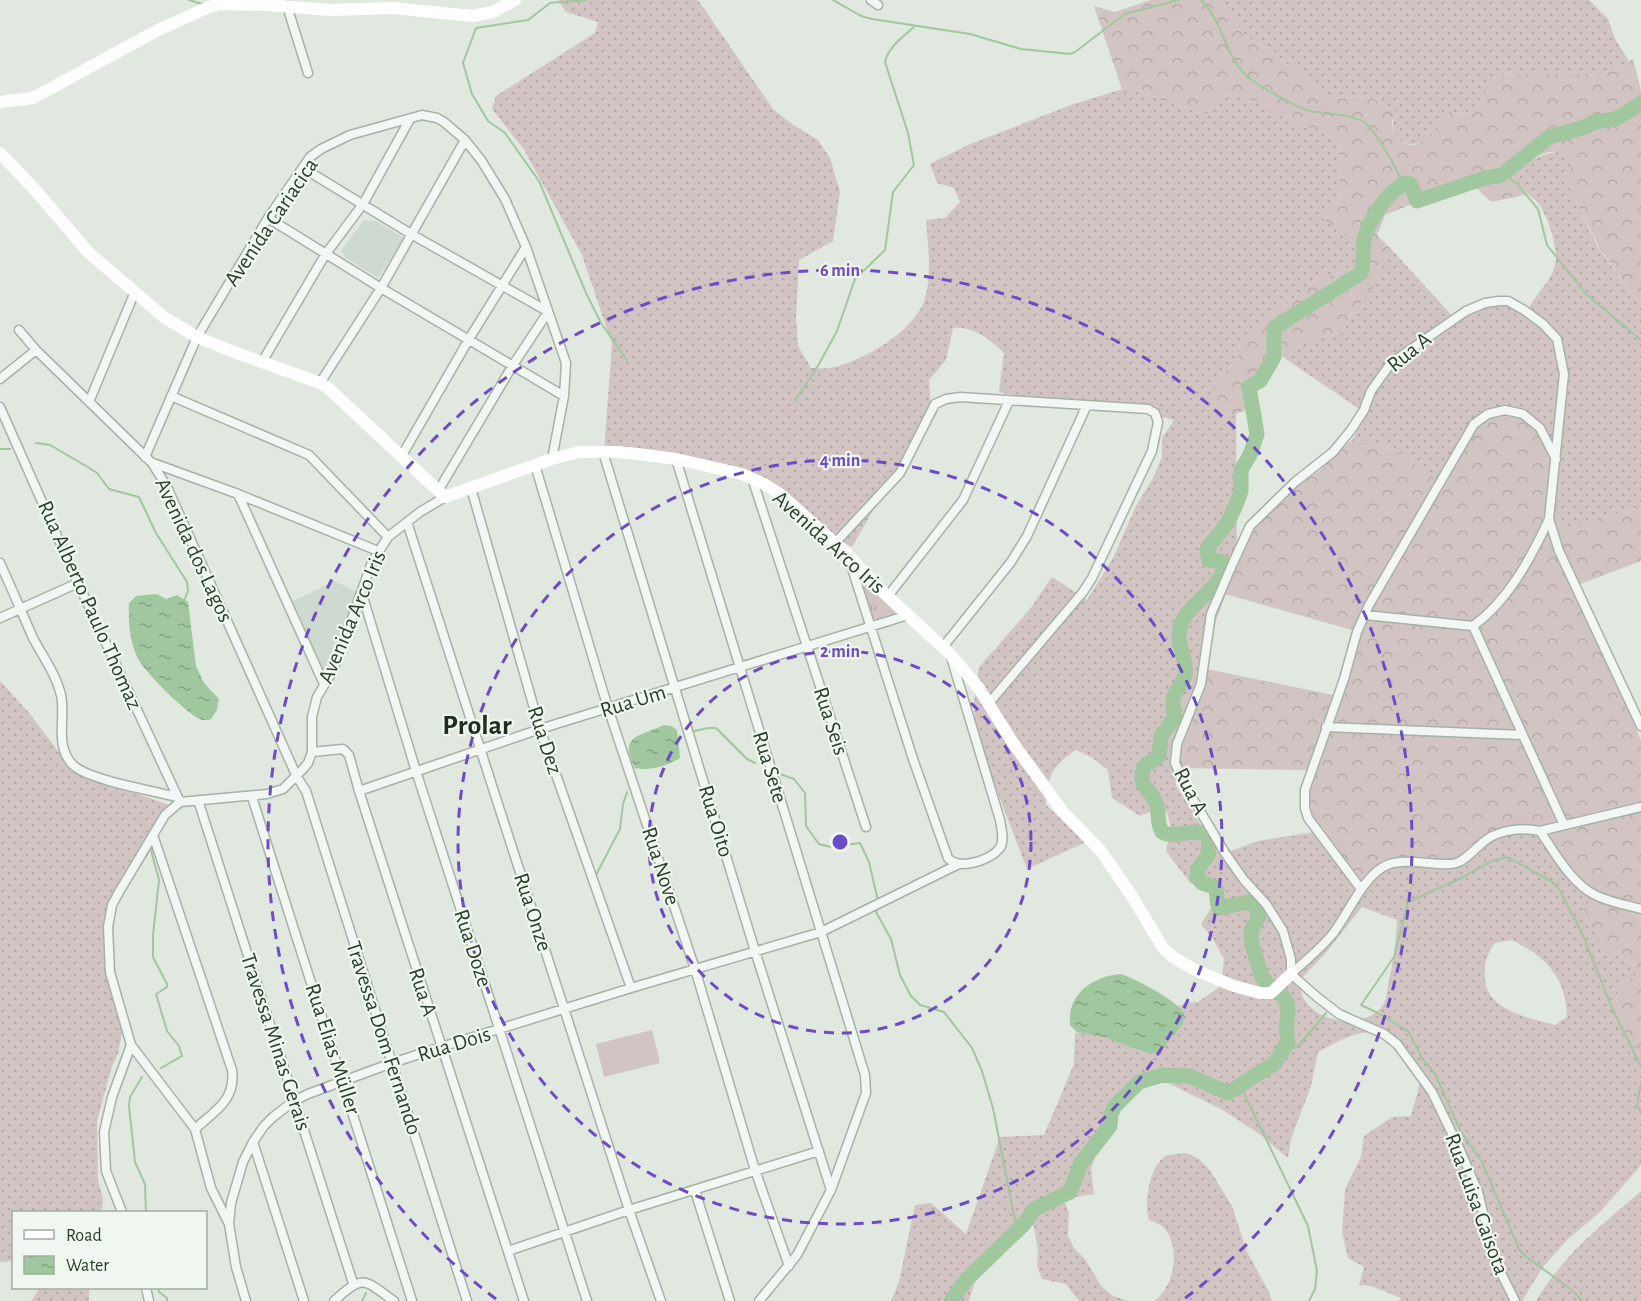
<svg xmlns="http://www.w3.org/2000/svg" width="1641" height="1301" viewBox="0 0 1641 1301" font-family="'Alegreya Sans',sans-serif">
<defs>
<pattern id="grass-dots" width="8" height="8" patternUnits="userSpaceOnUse" patternTransform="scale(1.5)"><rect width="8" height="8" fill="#d2c4c2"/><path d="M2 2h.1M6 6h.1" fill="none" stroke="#b4a9a7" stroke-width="1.8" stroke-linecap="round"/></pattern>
<pattern id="forest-crowns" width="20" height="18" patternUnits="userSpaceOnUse" patternTransform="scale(1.5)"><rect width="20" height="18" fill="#d2c4c2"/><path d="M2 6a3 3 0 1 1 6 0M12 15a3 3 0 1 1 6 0" fill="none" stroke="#b4a9a7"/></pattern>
<pattern id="park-tufts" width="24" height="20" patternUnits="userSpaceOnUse" patternTransform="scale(1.5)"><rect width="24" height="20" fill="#d2c4c2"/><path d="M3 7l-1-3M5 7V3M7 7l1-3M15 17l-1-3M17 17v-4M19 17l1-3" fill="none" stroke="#b4a9a7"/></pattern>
<pattern id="water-ripples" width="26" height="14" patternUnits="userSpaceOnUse" patternTransform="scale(1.5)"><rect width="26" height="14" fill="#a0c79d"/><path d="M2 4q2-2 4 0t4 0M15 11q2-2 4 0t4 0" fill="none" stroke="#83a380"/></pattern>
</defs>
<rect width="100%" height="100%" fill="#e0e8e0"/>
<path fill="#cedacf" d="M364,220L376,221L404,238L378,278L346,258L341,251Z
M335,581L357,592L329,668L324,672L293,601Z"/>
<path fill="url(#grass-dots)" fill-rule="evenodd" d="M558,0H698L773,109L792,124L818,140L830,158L840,192L833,241L799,260L796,317L798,346L811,368C817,368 824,369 830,368C862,362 914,332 925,299C932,274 928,245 926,220L945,218L960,202L954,188L937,183L930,164L968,145L1071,105L1126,88L1207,115L1216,98C1245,88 1261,106 1286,118C1303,126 1321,133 1338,140L1340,167L1338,204L1360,240V266L1314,281L1240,342L1238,358L1215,384L1217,413L1236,414L1237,564L1214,626L1205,687L1181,735L1176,785L1211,841L1223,854L1258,841L1315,832L1363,888L1393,865L1485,846L1497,835L1533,829L1596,901L1595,932L1605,948L1637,967L1638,974L1618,985C1613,1015 1622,1031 1641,1053V1165L1600,1212L1568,1239L1542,1268L1522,1301H1399L1401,1298L1371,1286L1359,1285L1364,1267L1348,1258L1342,1232L1345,1189L1361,1157L1364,1136L1392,1117L1411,1116C1414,1102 1422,1085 1419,1070C1417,1059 1408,1052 1399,1045C1395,1042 1389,1037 1384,1035C1362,1026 1337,1042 1318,1052L1311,1086L1291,1139L1288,1158L1258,1133L1221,1109L1168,1083L1134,1084L1108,1124L1091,1168L1094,1194L1064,1199L1069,1213L1068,1236L1074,1248L1085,1259L1101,1286L1113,1296L1128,1301H1079L1066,1284L1042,1279L1037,1265L1038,1250L1034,1227L1024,1217L980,1264L969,1301H891L899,1282L915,1205L931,1203L966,1234L1000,1137L1044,1135L1074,1064L1075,1033C1093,1029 1131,1048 1148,1054L1159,1053L1184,1012L1179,1006L1186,1003L1198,1002L1221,986L1224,959L1213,939L1201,924L1218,897L1209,883L1191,884L1166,851L1171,828L1167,812L1156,809L1140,816L1112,798L1108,770L1091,757L1076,750C1052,766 1047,777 1046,805L1086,842L1027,869L976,736L974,703L979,667L1030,609L1052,577L1087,600L1113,558L1136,506L1152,480L1162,457V438L1174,420L1113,405L1081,410L999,392L1004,353C989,339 974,326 953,328L946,360L929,380L931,409L852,547L836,538L752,478L604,451L612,344L582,255L523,148L492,109L496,96L595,33L598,22L566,12ZM1362,907L1397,920C1396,943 1393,963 1388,985C1387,991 1387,998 1384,1003C1367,1032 1314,1024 1302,995C1300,988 1300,979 1298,972L1301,979L1324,955ZM1512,940C1546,957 1566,977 1567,1017L1555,1025C1530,1018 1487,1011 1485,979C1484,964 1486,955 1495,943Z
M1220,0H1589L1608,19L1616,41L1629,61L1604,75L1565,73L1498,75L1472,113L1449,112C1442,123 1435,134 1424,141C1409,150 1390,140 1393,121C1393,118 1395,115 1396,112L1372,98L1329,97L1267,48L1246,37Z
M1558,152L1566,157L1572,164L1568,174L1570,190L1598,247L1641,307V507C1613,513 1588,526 1559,530L1555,496L1438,482L1396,450L1354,438L1365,413L1280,355L1313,339L1343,332L1353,311L1373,288L1390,248L1458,322C1485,306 1497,297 1529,308C1538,291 1557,276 1556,256C1555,240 1549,221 1541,207C1536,199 1527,195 1522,187C1509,166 1542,153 1558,152Z
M0,681L30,714L67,763L102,781L172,806L153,847L115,908L110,964L124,1022L118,1054L112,1066L97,1121L98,1180L103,1198L102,1212H14L13,1261L0,1262Z
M1186,1153L1199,1159L1210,1170L1232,1206L1247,1252L1268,1290L1272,1301H1154C1174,1288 1181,1249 1165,1229C1162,1225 1154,1222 1149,1220C1144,1203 1149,1166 1166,1156C1171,1154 1180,1154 1186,1153Z
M1641,1191V1301H1536C1564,1254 1600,1227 1641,1191Z
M37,1288H89V1301H31L38,1291Z"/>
<path fill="url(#forest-crowns)" d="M1151,0H1220L1246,37L1267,48L1329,97L1372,98L1396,112C1395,115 1393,118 1392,121C1391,137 1406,150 1420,143C1433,137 1441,124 1449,112L1472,113L1498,75L1565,73L1604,75L1633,59L1641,91V307L1599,247L1570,190L1568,174L1572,164C1568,159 1564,154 1557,152C1543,150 1520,163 1519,178C1519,184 1524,189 1528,194L1492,202L1481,193L1475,184L1433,195L1385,215L1377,235L1390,248L1373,289L1353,311L1343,332L1313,339L1280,355L1245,410L1236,414L1216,413L1211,406L1214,396L1215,384L1238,358L1240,342L1314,281L1360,266V240L1348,237L1323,219L1325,204H1338L1340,167L1338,140C1321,133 1303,126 1286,118C1261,106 1245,88 1216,98L1207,115L1126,88L1122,89L1094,6L1115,12Z
M1512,412L1525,419L1537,429L1553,454L1559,529C1588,526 1613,513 1641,507V561L1580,584L1623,699L1641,740V1053C1621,1031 1613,1015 1618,985L1638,974L1637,967L1605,948L1584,916V905L1595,900L1533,829L1497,835L1473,862L1462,867L1414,864L1393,865L1363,888L1305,818L1310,771L1307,770L1177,768L1181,735L1174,718V706L1198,701L1205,687L1207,669L1343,697L1359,632L1225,594L1247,538L1270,505L1319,471L1354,438L1396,450L1439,482L1475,424L1488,415Z"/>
<path fill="url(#park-tufts)" d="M858,575L897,614L879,620L871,617Z"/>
<path fill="#d2c4c2" d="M652,1030L660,1063L604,1077L596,1044Z"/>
<path fill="url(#water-ripples)" d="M157,594L166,599L177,595L188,602L196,666L204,683L219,699L217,710L211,719C210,720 203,720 202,720C189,716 148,675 140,662C130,646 128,622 129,603L136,596Z
M664,725L671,726L677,730L680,758C670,765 647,772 635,768C618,735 639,737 664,725Z
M1120,974C1134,977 1176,1001 1184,1012L1183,1024L1159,1053L1149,1054L1104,1037L1077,1032L1070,1025C1067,995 1091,977 1120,974Z"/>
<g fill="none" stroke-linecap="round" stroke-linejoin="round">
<path stroke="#a0c79d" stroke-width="2" d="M189,0L202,4
M586,0L550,3L528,20L476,28L463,63L472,94L488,121L505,133L539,181L586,293L601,323L627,360
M833,0L861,16L872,19L970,34L1021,49L1070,54L1075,52L1125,14L1178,0
M1201,0C1223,21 1226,60 1249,78C1262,88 1294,106 1310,111C1325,114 1351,114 1364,122C1374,128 1398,171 1403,184
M1503,175L1507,176L1518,185L1538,209L1547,245L1587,295L1641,340
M795,401L819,364L837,331L855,279L885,250L893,192L914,165L908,133L885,62C888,47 904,36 915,26
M36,443L50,445L86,466L97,473L109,489L139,497L156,533L187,582L188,591L184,601
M0,449H10
M690,732L708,728H716L747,759L755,763
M777,773L794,779L805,793L806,826L819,844L831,847L860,843L869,862L878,901
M151,844L152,854L159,880L153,935V957L167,984V987L156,994L167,1031L179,1046L182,1056L161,1068
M597,873L620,829L623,804L627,792
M877,907L876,912L891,939L900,975L911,996L920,1005L944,1012L972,1048L982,1071L993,1108L1017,1231
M1284,1049L1294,1048L1299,1045L1326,1013
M142,1077L130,1097L129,1106L135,1162L145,1184L146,1212
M1641,1083L1637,1105L1641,1112
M1240,1085L1308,1226L1317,1271L1315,1289L1309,1301
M159,1288V1292L167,1298V1301
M362,1301L366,1293
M1582,1301L1572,1290L1524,1255L1519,1249L1482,1162L1461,1132L1435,1074L1422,1058L1409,1032L1378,1013L1361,1005L1394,957L1408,902L1459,879L1492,861L1507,857L1551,881L1559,889L1582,933L1612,1008L1641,1067"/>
<path stroke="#a0c79d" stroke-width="15" d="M951,1301L966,1280L1024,1224L1034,1209L1070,1192L1081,1163L1110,1126L1111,1114L1115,1106L1139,1082L1162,1075L1190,1076L1228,1093L1275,1063L1288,1042L1286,1028L1288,1015L1287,1003L1278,989L1267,984L1261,974L1252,944L1251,931L1259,916L1256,906L1248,902L1219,908C1216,903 1218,894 1215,887L1202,883L1197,877L1198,869L1208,855L1209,836C1195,826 1176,840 1162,832C1156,822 1160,813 1156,803C1150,787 1137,788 1144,767L1159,756L1161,736L1175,717C1174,712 1172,704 1173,699C1175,690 1184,683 1185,674C1188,653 1169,640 1186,615C1196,600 1225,583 1224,564L1220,561L1209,560L1207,549L1228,522L1236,505L1241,491V470L1250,455L1257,434L1249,387L1260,381L1274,357V328L1361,273C1365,263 1362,250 1364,239C1368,222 1389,188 1407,183L1411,185L1417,201L1485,178L1502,175L1549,137L1585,127L1594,122L1616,119L1641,103"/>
<g stroke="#a6b2a6" stroke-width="11">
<path id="street" d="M871,0L878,5
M287,6L308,73
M303,168L411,234L547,311
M268,218L381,288L564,396
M19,330L36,350L152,463L167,487L297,777L306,791L467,1301
M262,362L325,255L363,204L410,119
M0,379L36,350
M320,383L381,288L465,140
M171,396L309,455L388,537
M89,402L134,294
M0,407L78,583L180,802
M603,452L755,951L831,1190
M145,457L197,337L268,218L310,157L321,149L350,135L422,115L437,118L444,122L465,140L481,160L505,199L526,247L566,363L564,396L552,459
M401,457L469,339L526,247
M676,459L865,1075L866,1093L831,1190L797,1255L759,1301
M153,463L238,494L378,551
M535,465L608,708L695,969L755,1170L789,1266
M752,478L866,827
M471,488L540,729L631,988
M438,491L513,365L548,312
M238,494L324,684
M1549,519L1559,551L1641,726
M407,522L629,1210L661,1301
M835,543L900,473L935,404L946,399L960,397L1148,409L1155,413L1158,422L1152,451L1092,578L1083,592L989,703
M849,559L914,762L948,858C960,871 990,860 1000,848C1005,840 1001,828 1000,820L951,657
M0,563C11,587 22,613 33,638C43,657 56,674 61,695C66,718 54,746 73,765C88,780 155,791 177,797
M362,594L416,771L587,1301
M888,596L963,500L1009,401
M1365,615L1473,626
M0,618L78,583
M943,647L1011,562L1027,536L1087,405
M1326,727L1522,735
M312,752L343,749L349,755L359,791L524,1301
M359,791L540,729L908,615
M252,797L412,1301
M198,800L353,1283
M1540,831L1641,807
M153,835L232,1070C236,1100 215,1111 195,1129
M1361,889L1308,818L1305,808V790L1344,679L1357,632L1369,605L1474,424L1488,414L1505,410L1523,414L1540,428L1556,459
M1291,974V959L1283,931L1266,904L1244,880L1225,853L1187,789L1175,763L1177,744L1201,684L1211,614L1232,565L1250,526L1295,482L1333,452L1351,430L1364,410L1371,391L1391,363L1466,311L1485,303L1499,301H1508L1524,310L1543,324L1557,339L1564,374L1549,519C1531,558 1508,601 1473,626L1564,825
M1291,974C1304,962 1319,950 1331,936C1347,917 1363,875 1387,865C1408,856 1444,869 1459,862C1467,858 1473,851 1480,845C1495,830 1519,827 1540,831C1555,853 1571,883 1595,895C1609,902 1626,905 1641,909
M1291,974L1317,997L1339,1014L1384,1034L1397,1044L1432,1092L1460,1150L1478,1192L1494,1259L1515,1301
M131,1045L195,1129L211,1188L229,1224L236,1267L246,1301
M253,1142L304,1301
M695,1191L730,1301
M122,1212L106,1171L104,1132L112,1097L131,1045L110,972L108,927L112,905L119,892L165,815L180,802L267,794L283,789L303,769L308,763L312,752V717L317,697L331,674L338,658L372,562L388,537L420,512L445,497
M229,1224L231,1203L236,1186L243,1162L253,1142L264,1126L273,1117L294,1101L308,1094L392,1063L441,1047L631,988L821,932L959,864
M508,1251L629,1210L819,1151
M146,1288L149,1301
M334,1301C364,1274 363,1279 394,1301"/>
</g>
<use href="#street" stroke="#f3f7f3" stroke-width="8"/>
<path stroke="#fff" stroke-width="12" d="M0,102L33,98L158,30L209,7L221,4L267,5L330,10L393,8L472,16L493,12L515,0
M0,153L37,192L88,252L165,318L197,337L226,349L320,383L328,388L445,497L552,459L579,452H617L638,454L676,459L742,474L764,484L780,494L848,555L882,591L950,654L978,687L1013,743L1063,812L1101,851L1133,898L1163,948L1173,957L1197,971L1234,986L1260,993H1271L1291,974"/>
</g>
<g fill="none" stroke="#6b4bc8" stroke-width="3" stroke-dasharray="10 8">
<circle cx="840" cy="842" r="191"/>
<circle cx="840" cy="842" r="382"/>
<path d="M496 1299A572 572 0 1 1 1184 1299"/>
</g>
<g text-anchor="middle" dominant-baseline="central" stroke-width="4.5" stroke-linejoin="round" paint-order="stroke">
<g font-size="22" fill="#2a3f2a" stroke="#f0f6f0">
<text transform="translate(271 222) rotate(-56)">Avenida Cariacica</text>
<text transform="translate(1409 352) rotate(-39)">Rua A</text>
<text transform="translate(829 542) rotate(42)">Avenida Arco Iris</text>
<text transform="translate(194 550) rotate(65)">Avenida dos Lagos</text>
<text transform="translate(90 605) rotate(66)">Rua Alberto Paulo Thomaz</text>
<text transform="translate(352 617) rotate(-67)">Avenida Arco Iris</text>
<text transform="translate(633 701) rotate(-17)">Rua Um</text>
<text transform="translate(831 721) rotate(72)">Rua Seis</text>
<text transform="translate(545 740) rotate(72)">Rua Dez</text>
<text transform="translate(770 767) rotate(73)">Rua Sete</text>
<text transform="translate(1191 791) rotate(63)">Rua A</text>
<text transform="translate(716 821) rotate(73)">Rua Oito</text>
<text transform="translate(661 866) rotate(72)">Rua Nove</text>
<text transform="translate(533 912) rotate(72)">Rua Onze</text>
<text transform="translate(473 948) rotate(72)">Rua Doze</text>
<text transform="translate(423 992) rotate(72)">Rua A</text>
<text transform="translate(384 1038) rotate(72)">Travessa Dom Fernando</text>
<text transform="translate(276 1042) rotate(72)">Travessa Minas Gerais</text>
<text transform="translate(454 1044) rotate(-17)">Rua Dois</text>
<text transform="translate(333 1049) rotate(72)">Rua Elias Müller</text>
<text transform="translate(1477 1204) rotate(70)">Rua Luisa Gaisota</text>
</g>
<g font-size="28" font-weight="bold" fill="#1c301d" stroke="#f0f6f0">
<text x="477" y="726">Prolar</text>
</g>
</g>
<circle cx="840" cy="842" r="9" fill="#6b4bc8" stroke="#f0f6f0" stroke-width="3"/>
<g font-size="18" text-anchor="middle" font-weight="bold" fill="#6b4bc8" stroke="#f0f6f0" stroke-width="4.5" stroke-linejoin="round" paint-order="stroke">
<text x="840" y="276">6 min</text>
<text x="840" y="466">4 min</text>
<text x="840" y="657">2 min</text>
</g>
<rect x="12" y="1211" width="195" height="78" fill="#f0f6f0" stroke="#a1ada1" stroke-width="1.5"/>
<rect x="24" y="1230" width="30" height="9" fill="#ffffff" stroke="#a1ada1" stroke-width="1.5"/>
<text x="66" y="1241" font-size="18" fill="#2a3f2a">Road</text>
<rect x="24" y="1256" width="30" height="18" fill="url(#water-ripples)" stroke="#a1ada1" stroke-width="1.5"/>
<text x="66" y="1271" font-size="18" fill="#2a3f2a">Water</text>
</svg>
